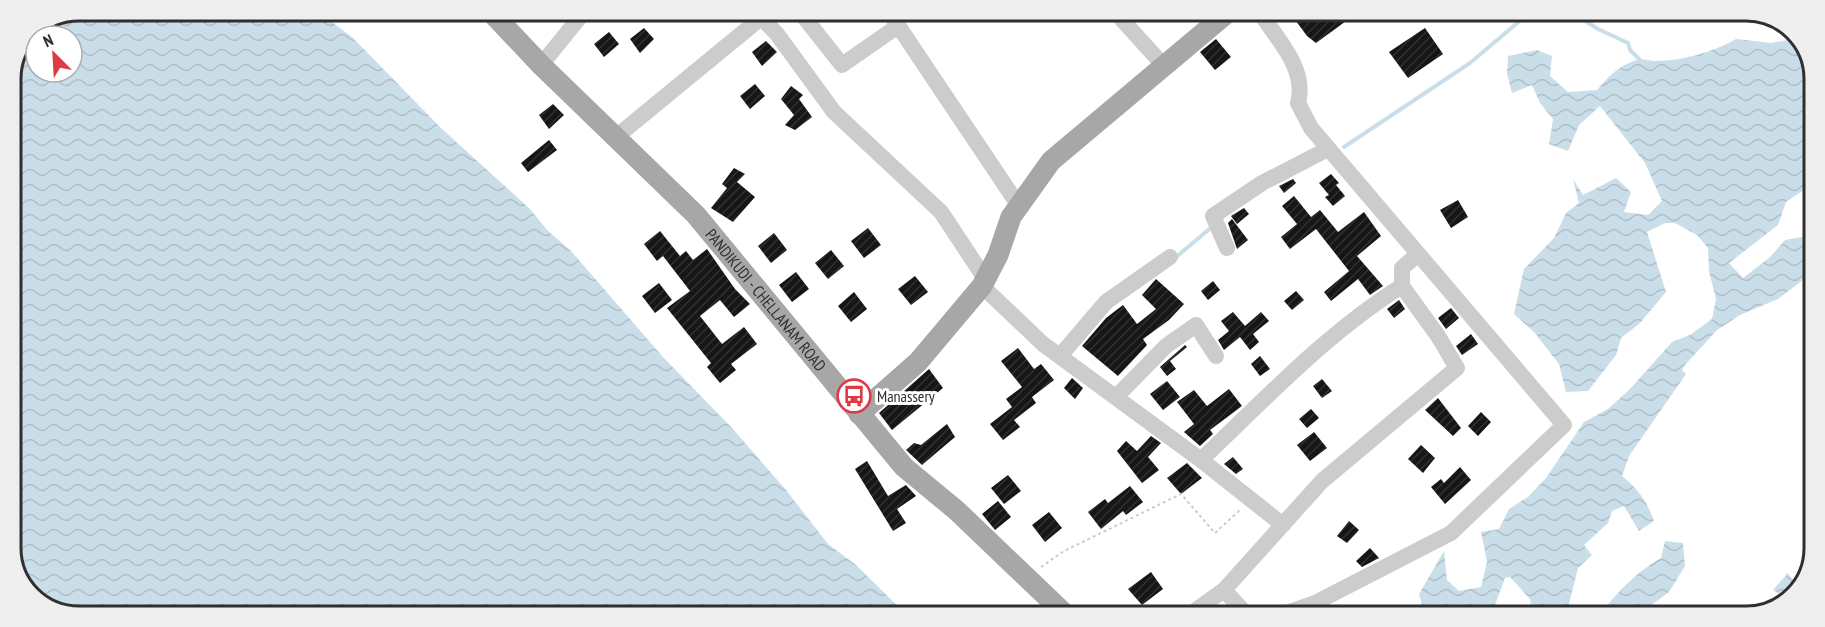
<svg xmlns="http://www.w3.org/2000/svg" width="1825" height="627" viewBox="0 0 1825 627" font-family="'PT Sans Narrow',sans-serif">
<defs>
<pattern id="water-waves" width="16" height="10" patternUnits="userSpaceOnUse" patternTransform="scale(1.5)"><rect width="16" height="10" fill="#cadeea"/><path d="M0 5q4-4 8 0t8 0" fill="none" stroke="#aebfc9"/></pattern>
<pattern id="building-hatch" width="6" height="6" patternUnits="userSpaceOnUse" patternTransform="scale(1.5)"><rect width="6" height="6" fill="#161616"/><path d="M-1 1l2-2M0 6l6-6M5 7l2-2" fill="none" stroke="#303030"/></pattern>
</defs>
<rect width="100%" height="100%" fill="#fff"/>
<path fill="url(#water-waves)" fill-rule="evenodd" d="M80,11H318L353,38L441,128L530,209L547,230L571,251L663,357L733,429L786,490L828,544L856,565L907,615L58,613L25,590L11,552V75L31,30ZM36,36H72V72H36Z
M1736,39L1771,43L1793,39L1804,47L1814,75V183L1786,202L1778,225L1729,263L1743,278L1770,257L1785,240L1813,235V272L1778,299L1740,315L1717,330L1685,365L1682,370L1686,374L1629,456L1622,476C1638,489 1647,501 1654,521L1639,531L1624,506L1612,511L1608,523L1584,545L1592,555L1578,568L1566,616H1532L1530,599L1510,577L1505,578L1491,616H1425L1419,594L1444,551L1447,580L1459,591L1481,587L1487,562L1481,532L1499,529L1509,509L1529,496L1546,478L1584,422L1608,409L1630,389L1672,342L1690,335L1712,319L1716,299L1709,271L1708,248L1697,235L1675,223H1665L1647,232L1666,292L1640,323L1621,338L1616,355L1588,391L1566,392L1559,364L1534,332L1514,314L1524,269L1554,238L1566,213L1579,203L1573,179L1583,195L1616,178L1631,192L1624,212L1648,215L1662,201L1645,163L1600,106L1579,125L1568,151L1549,144L1553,119L1540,103L1532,85L1512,93L1507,74L1508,56L1537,50L1552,56L1550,76L1568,92L1597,90C1608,77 1619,65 1637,60C1643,58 1649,61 1655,61C1682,61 1713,52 1736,39Z
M1665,541L1683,543L1685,566L1669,592L1637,616H1600C1614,594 1638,571 1661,558Z
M1788,573L1798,588L1789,600L1773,590Z"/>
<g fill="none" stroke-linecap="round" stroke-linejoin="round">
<path stroke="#cadeea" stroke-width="4" d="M1574,14L1598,29L1628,43L1630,50L1643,63
M1344,147L1470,63L1528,14
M1175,258L1213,226"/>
</g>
<path fill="url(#building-hatch)" d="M1290,13H1357L1316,43L1307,36Z
M644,28L654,39L640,53L630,39Z
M1425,28L1443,54L1408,78L1389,52Z
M609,32L619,44L604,57L594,44Z
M1216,39L1231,57L1215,70L1200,52Z
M766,41L777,52L762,66L752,52Z
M755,84L765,96L750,109L740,96Z
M791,86L803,95L799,99L812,117L795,130L785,125L794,115L781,99Z
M553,104L564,115L549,129L539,115Z
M549,140L557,150L528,172L521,163Z
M734,168L745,174L737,182L755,197L733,222L711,208L727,188L722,184Z
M1331,174L1339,183L1336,185L1345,196L1333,206L1325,197L1329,195L1319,183Z
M1293,179L1296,183L1284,193L1279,186Z
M1294,196L1311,217L1320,210L1338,232L1364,212L1381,236L1357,256L1383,286L1370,295L1358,279L1331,301L1324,292L1349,271L1316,229L1290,249L1281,237L1297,224L1282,206Z
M1458,200L1468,217L1451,228L1440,210Z
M1244,208L1249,214L1237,224L1231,216Z
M1232,219L1248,240L1237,249L1228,223Z
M868,228L881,245L864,258L851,241Z
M660,231L680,256L686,251L693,260L707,249L735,289L750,304L734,317L720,300L700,316L722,344L744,327L757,344L731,364L736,370L720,383L707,367L711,363L667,308L690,291L663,256L657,261L644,244Z
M774,233L787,250L771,263L758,246Z
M831,250L844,266L828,279L815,263Z
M796,272L809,289L792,302L779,285Z
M915,276L928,292L911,305L898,289Z
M1156,279L1184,304L1169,320L1143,339L1147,345L1118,376L1082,346L1106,318L1123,305L1137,324L1156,309L1142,295Z
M1213,281L1220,290L1208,300L1201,291Z
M659,283L672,300L655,313L642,296Z
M1296,291L1304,300L1292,310L1284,301Z
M854,292L867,309L851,322L838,306Z
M1399,300L1405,309L1394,318L1387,309Z
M1451,308L1459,318L1446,329L1438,318Z
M1233,312L1245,326L1261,312L1269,321L1253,334L1259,342L1250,350L1240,337L1224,350L1218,340L1229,331L1221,321Z
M1471,334L1478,344L1462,355L1456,346Z
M1185,345L1187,347L1170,361L1176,369L1167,376L1160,367Z
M1018,348L1034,369L1041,364L1054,380L1032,397L1036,403L1014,420L1020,427L1003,440L990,424L1012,407L1006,399L1022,387L1001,361Z
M1260,356L1270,369L1260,376L1251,364Z
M929,369L943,388L892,430L879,413Z
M1072,378L1083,388L1075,399L1064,388Z
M1322,379L1332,391L1322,398L1313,386Z
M1167,381L1180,397L1163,410L1150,394Z
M1229,389L1242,406L1210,430L1213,434L1200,446L1184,432L1194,424L1177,402L1194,390L1207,406Z
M1438,398L1461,428L1453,436L1425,410Z
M1311,409L1319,418L1307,428L1299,419Z
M1481,412L1491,422L1478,436L1468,426Z
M947,424L955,437L922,465L906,450L914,443L921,445Z
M1314,432L1327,448L1310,461L1297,445Z
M1151,436L1161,443L1148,457L1159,470L1142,483L1117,451L1126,441L1137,451Z
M1421,445L1435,458L1423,473L1408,459Z
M1233,457L1243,469L1236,474L1224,464Z
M867,461L888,496L906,485L916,496L897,509L906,523L893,531L855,469Z
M1187,463L1202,478L1181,494L1167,478Z
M1460,467L1471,480L1445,504L1431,487L1441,479L1444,483Z
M1008,475L1021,491L1004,504L991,488Z
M1130,486L1143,502L1126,515L1123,511L1101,529L1088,512L1105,499L1108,503Z
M998,501L1011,517L995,530L982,514Z
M1049,512L1062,528L1045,542L1032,525Z
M1349,521L1359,530L1347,543L1337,536Z
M1370,548L1379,558L1362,567L1356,561Z
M1151,572L1163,589L1142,605L1128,589Z"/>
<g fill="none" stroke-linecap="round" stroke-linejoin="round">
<path stroke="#ccc" stroke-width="2" stroke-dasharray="3 3" stroke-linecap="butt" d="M1041,567L1064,551L1181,494L1215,533L1240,510"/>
<path stroke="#ccc" stroke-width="16" d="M756,12L777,34L834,112L941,212L986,280
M800,12L842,65L898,26
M889,12L1019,206
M1116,13L1164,66
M1260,13C1278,40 1307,69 1298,103L1311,128L1564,425L1451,533L1315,603L1278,616
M541,65L584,12
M616,137L768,12
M1227,248L1213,216L1262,183L1328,149
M982,286L1043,344L1201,460C1265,399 1328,332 1402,286V268L1418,254
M1060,356L1106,302L1170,257
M1116,397L1166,346L1196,325L1216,356
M1201,460L1283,525
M1224,590L1247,615
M1189,615L1224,590L1322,481L1457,368L1438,336L1402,286"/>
<g stroke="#a7a7a7" stroke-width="21">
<path id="s1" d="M490,11L541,65L696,215L904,467L956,510L1066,615"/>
<path d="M859,414L918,362L982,286L998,255L1011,217L1051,161L1227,13"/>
</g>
</g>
<defs>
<g id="bus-ring" transform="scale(1.725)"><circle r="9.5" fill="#fff" stroke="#dd3a44" stroke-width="1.5"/><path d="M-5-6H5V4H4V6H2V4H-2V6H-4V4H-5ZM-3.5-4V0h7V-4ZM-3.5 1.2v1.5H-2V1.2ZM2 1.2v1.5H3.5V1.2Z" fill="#dd3a44"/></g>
</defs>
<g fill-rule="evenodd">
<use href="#bus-ring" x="854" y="396"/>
</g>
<g text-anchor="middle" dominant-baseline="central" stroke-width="6" stroke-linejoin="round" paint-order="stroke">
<g font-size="16" fill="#2f2f2f" stroke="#fff">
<text stroke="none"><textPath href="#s1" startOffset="400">PANDIKUDI - CHELLANAM ROAD</textPath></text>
</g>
<g font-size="16" fill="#2f2f2f" stroke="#fff" text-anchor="start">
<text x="877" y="396">Manassery</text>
</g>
</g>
<path d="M0 0H1825V627H0ZM79 21H1746A58 58 0 0 1 1804 79V548A58 58 0 0 1 1746 606H79A58 58 0 0 1 21 548V79A58 58 0 0 1 79 21Z" fill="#eee" fill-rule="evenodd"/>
<path fill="none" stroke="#2f2f2f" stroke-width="3" d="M79 21H1746A58 58 0 0 1 1804 79V548A58 58 0 0 1 1746 606H79A58 58 0 0 1 21 548V79A58 58 0 0 1 79 21Z"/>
<g transform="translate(54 54) rotate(336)"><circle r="28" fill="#ffffff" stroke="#acacac" stroke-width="1.5"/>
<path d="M0-4.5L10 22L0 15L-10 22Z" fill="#dd3a44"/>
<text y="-9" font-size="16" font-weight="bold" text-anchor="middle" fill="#2f2f2f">N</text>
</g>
</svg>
